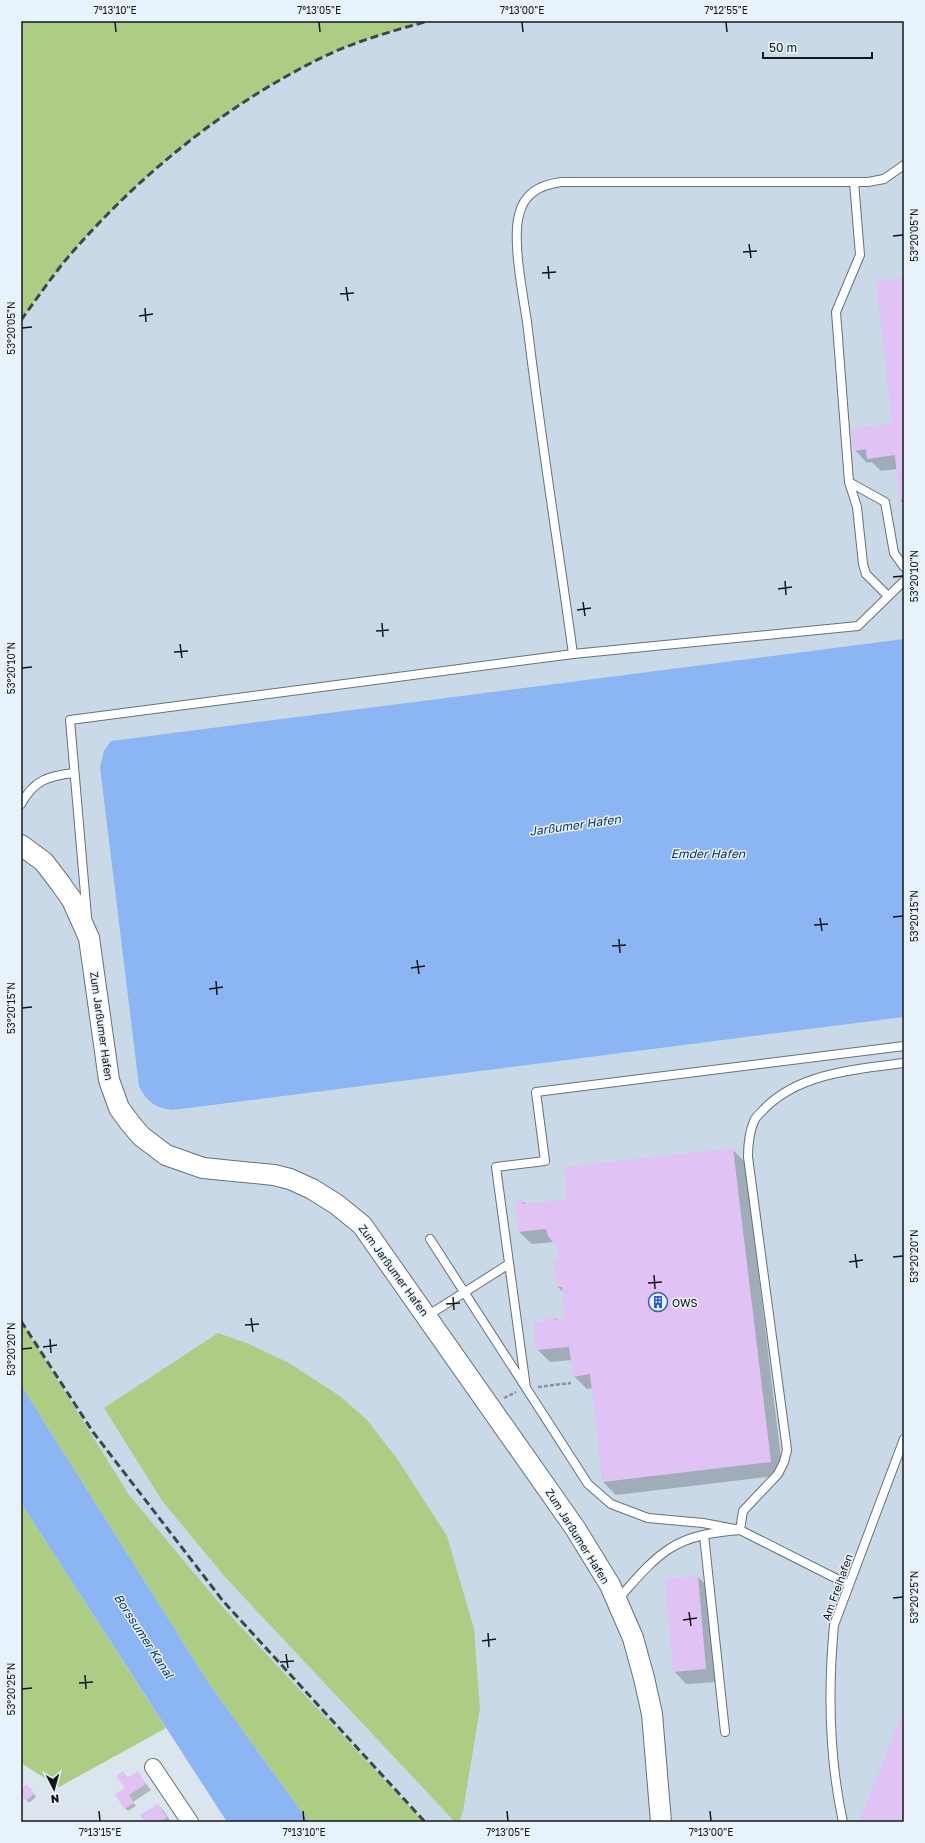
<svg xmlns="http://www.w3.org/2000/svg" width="925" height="1843" viewBox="0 0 925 1843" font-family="'Golos Text',sans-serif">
<rect width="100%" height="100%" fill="#dbe5ed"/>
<path fill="#c9d9e7" d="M21,21H904V639L112,741L104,751L162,1109L173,1110L904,1017V1822H309L21,1385Z"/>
<path fill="#aecd84" d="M21,21H428C393,31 356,41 323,57C229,103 145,170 76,248C56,270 39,296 21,320Z
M21,1321L129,1495L225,1610L424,1822H309L210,1685L21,1385Z
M218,1333L249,1344L289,1363L340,1396L367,1420L398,1460L447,1536L474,1629L480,1708L463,1811L459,1822H455L225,1577L163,1502L104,1408Z
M21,1503L166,1728L59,1787L21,1763Z"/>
<path fill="#8bb5f3" d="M904,639V1017L173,1110C156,1109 146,1101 139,1086L100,767L104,751L111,741Z
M21,1385L210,1685L309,1822H227L21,1503Z"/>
<path fill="#0003" d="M904,279V504L900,500L897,469L881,471L872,462L867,463L855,450L893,424Z
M732,1149L745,1162L783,1475L616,1495L603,1482L593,1388L587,1389L574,1376L572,1360L550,1362L537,1349L546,1322L554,1317L557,1320L566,1319L563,1292L558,1287V1246L554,1242L532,1244L519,1232L522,1201L526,1204L568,1200Z
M698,1577L711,1590L718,1682L686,1684L674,1671Z
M137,1772L151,1790L133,1802L136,1806L128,1811L125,1808L126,1788L123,1773L128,1778Z
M30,1788L36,1797L29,1803L21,1793V1789Z
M158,1805L164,1811L171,1822H146Z"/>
<path fill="#e1c2f4" d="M904,278V500H899L895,455L867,459L866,449L854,451L851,429L892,423L876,281Z
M733,1148L771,1462L603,1482L590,1374L573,1377L569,1347L536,1350L533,1322L545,1321V1318L555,1316V1320L565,1318L562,1287H557L554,1259H558L557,1247L548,1236L546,1229L518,1232L515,1201L523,1200V1204L567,1199L564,1167Z
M698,1576L706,1669L673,1672L665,1579Z
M904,1710V1822H859Z
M123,1771L127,1778L138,1771L146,1784L129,1795L134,1803L124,1809L115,1794L125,1788L116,1776Z
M27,1784L34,1794L25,1801L21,1794V1788Z
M158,1804L167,1817L160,1822H145L140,1815Z"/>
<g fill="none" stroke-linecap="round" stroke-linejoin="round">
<g stroke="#687178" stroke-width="10">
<path id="service" d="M854,182L860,255L836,312L849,482L885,502L894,553L904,567
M849,482L857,507L863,564L866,574L888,596
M573,654C558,544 540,433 527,322C523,294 512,241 519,215C524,193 540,185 561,182H868L884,179L904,165
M21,804C34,780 48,776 74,773
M87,917L70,720L573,654L858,626L904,581
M430,1239L588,1484L611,1504L648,1518L703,1523L740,1530L849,1585
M427,1316L509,1264
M526,1388L496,1167L545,1161L536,1092L904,1046
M704,1535L725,1732
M617,1600C633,1583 649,1562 669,1549C690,1535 716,1532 740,1530L743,1511L778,1474L784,1462L787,1450L748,1157C748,1144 749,1133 754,1121C756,1116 761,1113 764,1109C799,1073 856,1069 904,1063
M843,1822C829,1758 828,1690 834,1625L904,1439"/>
</g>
<g stroke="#687178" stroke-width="18">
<path id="minor" d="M153,1767L190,1822"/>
</g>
<g stroke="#687178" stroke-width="22">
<path id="tertiary" d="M21,845L44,862L60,883L72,900L89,938L109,1080L119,1108L130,1123L141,1136L166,1155L203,1168L274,1175L290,1179L312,1189L336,1204L362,1225L575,1528L610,1585L633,1638L644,1678L652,1714L661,1822"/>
</g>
<path stroke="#8b9298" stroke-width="2.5" stroke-dasharray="4 2" stroke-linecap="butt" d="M538,1387L571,1383
M504,1398L516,1392"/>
<use href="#service" stroke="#fff" stroke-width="8"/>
<use href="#minor" stroke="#fff" stroke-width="16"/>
<use href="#tertiary" stroke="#fff" stroke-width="20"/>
<path stroke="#42464a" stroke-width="3" stroke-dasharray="8 4" stroke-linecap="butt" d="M21,320C39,296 56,270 76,248C145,170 229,103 323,57C356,41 393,31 428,21
M21,1321L93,1432L223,1601L425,1822"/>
</g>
<path fill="none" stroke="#14171a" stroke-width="1.5" d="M115,22L116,32M319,22L320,32M522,22L523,32M726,22L727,32M893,236L903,235M749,244L751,258M743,252L757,251M548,266L549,279M542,273L556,272M346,287L348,301M340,294L354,293M145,308L146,322M139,316L153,314M22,328L32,327M893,577L903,576M785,581L786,595M778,589L792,587M583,602L585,616M577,610L591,608M382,623L383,637M376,631L389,630M180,644L182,658M174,652L188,651M22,668L32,667M893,917L903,916M820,918L822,931M814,925L828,924M619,939L620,953M612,946L626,945M417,960L419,974M411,968L425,966M216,981L217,995M209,989L223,987M22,1008L32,1007M855,1254L857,1268M893,1257L903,1256M849,1262L863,1260M654,1275L655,1289M648,1283L662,1282M453,1297L454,1310M446,1304L460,1303M251,1318L253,1332M245,1325L259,1324M50,1339L51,1353M43,1347L57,1345M22,1349L32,1348M893,1598L903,1597M689,1612L691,1626M683,1620L697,1618M488,1633L489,1647M482,1641L496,1639M286,1654L288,1668M280,1662L294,1661M85,1675L86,1689M79,1683L93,1682M22,1689L32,1688M99,1811L100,1821M303,1811L304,1821M507,1811L508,1821M710,1811L711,1821"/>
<defs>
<g id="building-ring" transform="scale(1)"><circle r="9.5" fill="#e8f2fb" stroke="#3159c8" stroke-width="1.5"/><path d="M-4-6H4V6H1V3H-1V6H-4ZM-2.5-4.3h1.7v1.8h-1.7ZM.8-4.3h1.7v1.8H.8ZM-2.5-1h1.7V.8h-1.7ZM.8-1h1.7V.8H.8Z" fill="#3159c8"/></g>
</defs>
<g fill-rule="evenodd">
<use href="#building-ring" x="658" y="1302"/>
</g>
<g text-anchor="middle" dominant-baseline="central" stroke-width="3" stroke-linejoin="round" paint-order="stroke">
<g font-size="11" fill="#14171a" stroke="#e8f2fb">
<text transform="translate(102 1026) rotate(82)">Zum Jarßumer Hafen</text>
<text transform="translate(394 1270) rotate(54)">Zum Jarßumer Hafen</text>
<text transform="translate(578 1536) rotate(58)">Zum Jarßumer Hafen</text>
<text transform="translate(837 1587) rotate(-70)">Am Freihafen</text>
</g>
<g font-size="11" fill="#14171a" stroke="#e8f2fb" text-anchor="start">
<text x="672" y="1302">OWS</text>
</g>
<g font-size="12" font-style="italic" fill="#0e3160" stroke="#e8f2fb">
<text transform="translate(575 825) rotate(-8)">Jarßumer Hafen</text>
<text x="708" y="853">Emder Hafen</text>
<text transform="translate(144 1636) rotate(57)">Borssumer Kanal</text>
</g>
</g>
<rect width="925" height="1843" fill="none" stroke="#e8f2fb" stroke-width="44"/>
<g transform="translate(54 1789) rotate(174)" stroke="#e8f2fb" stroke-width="3" paint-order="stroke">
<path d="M0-3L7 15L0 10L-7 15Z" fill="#14171a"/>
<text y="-6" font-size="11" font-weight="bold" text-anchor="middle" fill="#14171a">N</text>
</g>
<path d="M763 52v6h109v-6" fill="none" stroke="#14171a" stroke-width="2"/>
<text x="769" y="52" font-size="12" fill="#14171a" stroke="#e8f2fb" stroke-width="3" paint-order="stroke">50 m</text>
<rect x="22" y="22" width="881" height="1799" fill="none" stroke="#14171a" stroke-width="1.5"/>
<g font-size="10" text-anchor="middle" fill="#14171a">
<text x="115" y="14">7°13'10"E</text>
<text x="319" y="14">7°13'05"E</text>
<text x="522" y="14">7°13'00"E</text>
<text x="726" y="14">7°12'55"E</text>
<text transform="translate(914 235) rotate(-90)" y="4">53°20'05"N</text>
<text transform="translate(11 328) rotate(-90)" y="4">53°20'05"N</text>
<text transform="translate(914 576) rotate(-90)" y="4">53°20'10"N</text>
<text transform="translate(11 668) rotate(-90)" y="4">53°20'10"N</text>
<text transform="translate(914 916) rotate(-90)" y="4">53°20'15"N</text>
<text transform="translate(11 1008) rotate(-90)" y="4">53°20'15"N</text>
<text transform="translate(914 1256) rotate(-90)" y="4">53°20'20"N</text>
<text transform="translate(11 1349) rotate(-90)" y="4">53°20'20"N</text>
<text transform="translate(914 1597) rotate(-90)" y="4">53°20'25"N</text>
<text transform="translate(11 1689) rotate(-90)" y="4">53°20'25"N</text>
<text x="100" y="1836">7°13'15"E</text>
<text x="304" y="1836">7°13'10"E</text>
<text x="508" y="1836">7°13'05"E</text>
<text x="711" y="1836">7°13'00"E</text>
</g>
</svg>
